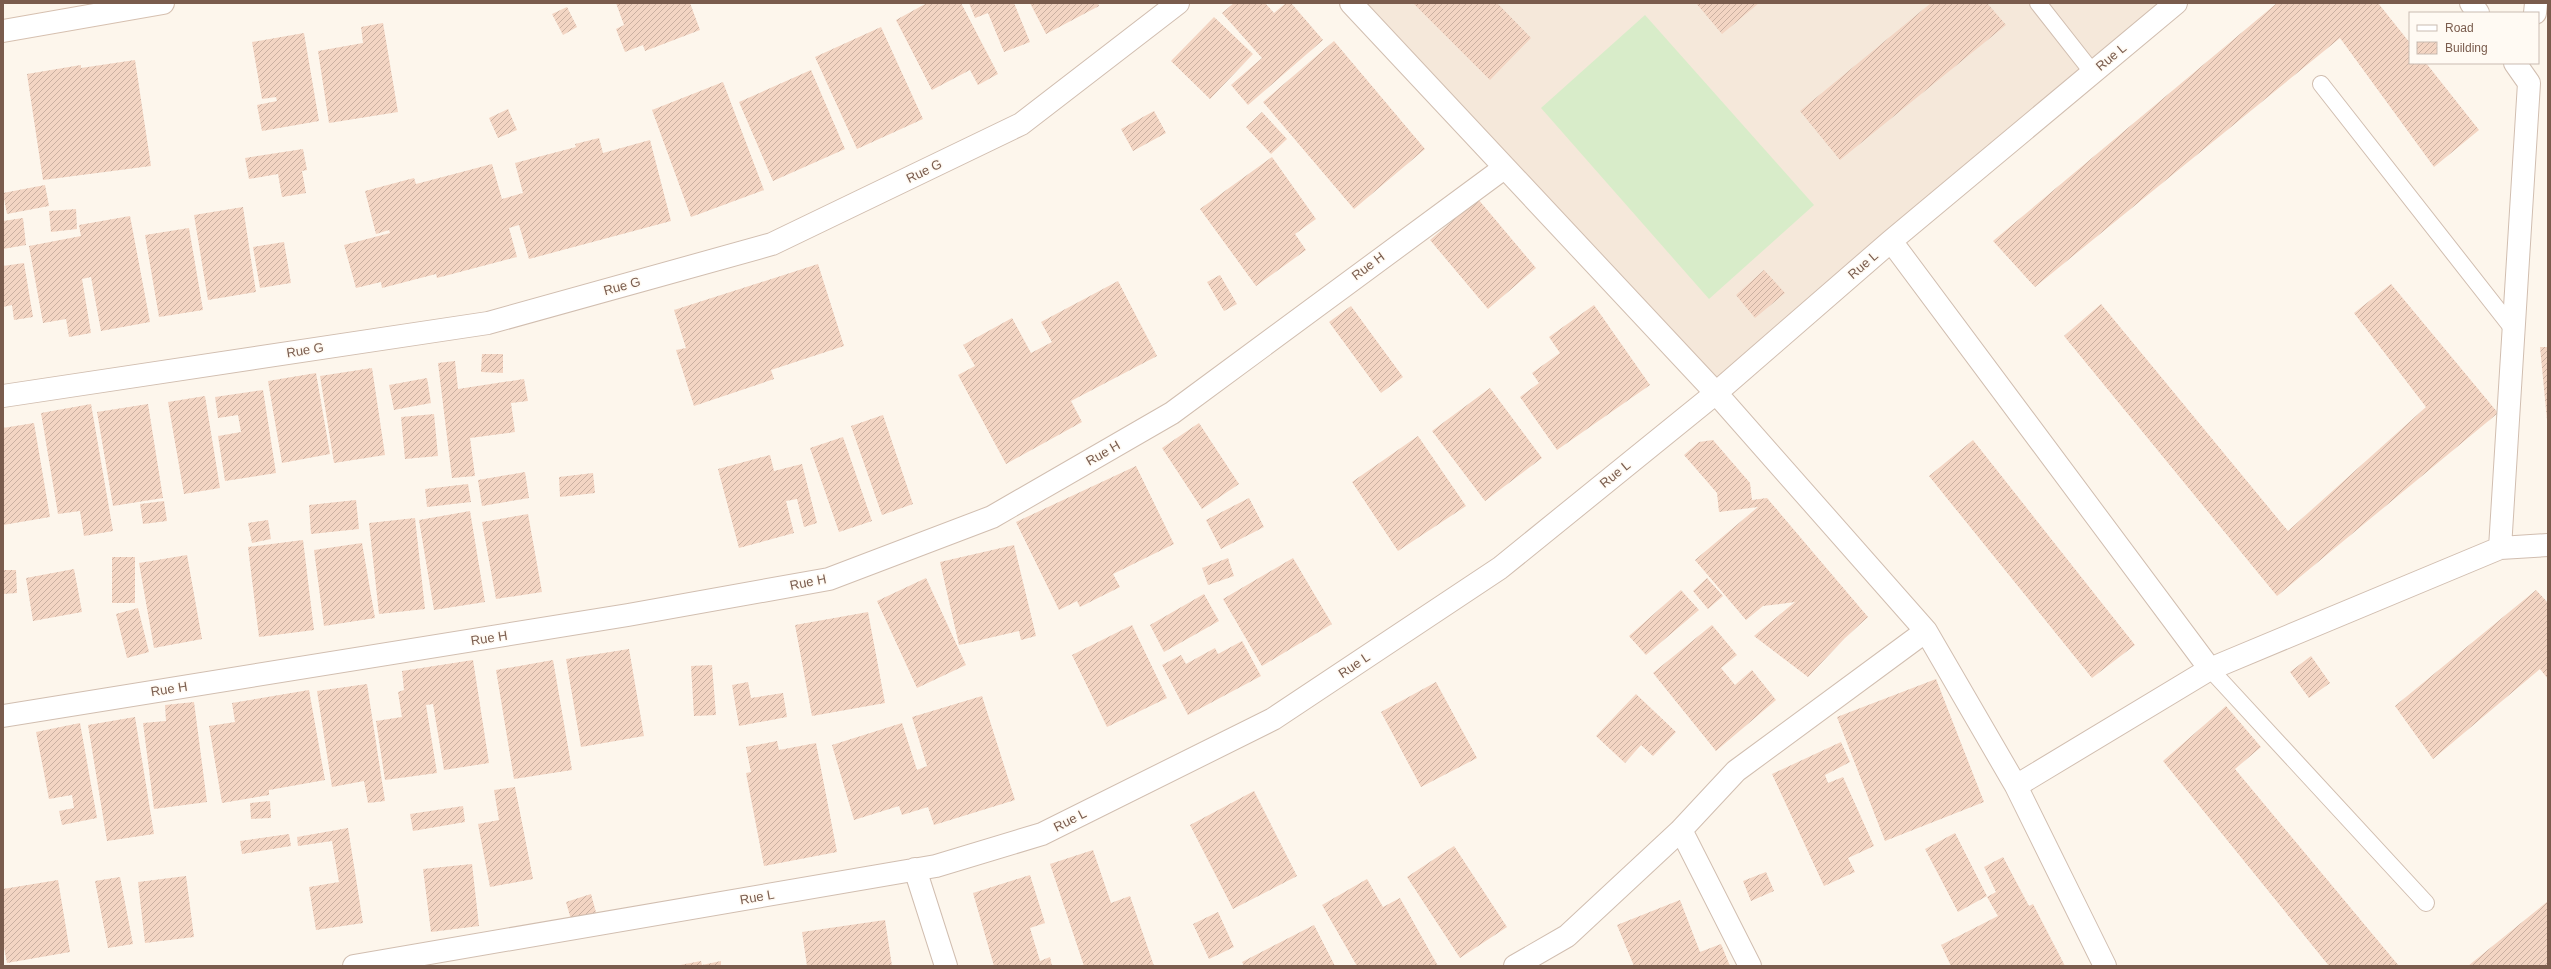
<svg xmlns="http://www.w3.org/2000/svg" width="2551" height="969" viewBox="0 0 2551 969" font-family="Helvetica,sans-serif">
<defs>
<pattern id="building-hatch" width="6" height="6" patternUnits="userSpaceOnUse"><rect width="6" height="6" fill="#f3d5c3"/><path d="M-1 1l2-2M0 6l6-6M5 7l2-2" fill="none" stroke="#cab0a1"/></pattern>
</defs>
<rect width="100%" height="100%" fill="#fdf6ec"/>
<path fill="#f5e8da" d="M1351,3H2176L1716,393Z"/>
<path fill="#d8ecc9" d="M1645,15L1814,205L1709,299L1541,108Z"/>
<path fill="url(#building-hatch)" d="M616,3H690L700,30L645,51L643,45L625,52L616,29L624,25Z
M927,3H961L998,74L978,85L970,70L932,90L896,20Z
M969,3H1014L1030,42L1004,52L988,13L975,18Z
M1030,3H1098L1099,6L1046,34Z
M1234,3H1265L1274,13L1286,3H1291L1323,40L1248,105L1231,85L1262,58L1222,13Z
M1413,3H1497L1531,38L1490,80Z
M1696,3H1759L1722,34Z
M1931,3H1987L2006,25L1840,160L1800,111Z
M2277,3H2378L2410,43V63H2426L2479,130L2434,167L2340,38L2035,287L1993,241Z
M567,7L577,27L563,35L552,14Z
M1214,17L1253,54L1210,99L1171,61Z
M383,23L398,112L329,123L318,51L363,43L361,27Z
M881,27L923,119L857,149L815,57Z
M304,33L319,121L262,131L257,105L277,101L276,97L262,99L252,42Z
M1334,41L1425,149L1354,209L1263,102Z
M135,60L151,166L43,180L27,74L81,65V68Z
M811,70L845,149L773,181L739,102Z
M723,82L764,190L691,217L652,110Z
M508,109L517,130L498,138L489,118Z
M1154,111L1166,133L1133,151L1121,129Z
M1262,112L1287,139L1271,154L1246,127Z
M599,138L603,153L650,140L671,221L529,259L519,225L509,228L517,257L437,278L436,274L382,288L381,282L356,288L344,245L390,233L389,230L376,234L365,191L414,178L416,184L492,164L502,199L523,193L515,163L576,147L575,144Z
M303,149L307,170L302,171L306,193L282,197L278,174L249,179L245,158Z
M1272,157L1316,219L1295,234L1306,250L1256,286L1200,209Z
M45,185L49,206L7,214L3,193Z
M1478,199L1536,268L1488,309L1430,240Z
M243,207L256,292L208,300L194,215Z
M76,209L77,229L51,232L49,211Z
M130,216L150,322L101,331L91,277L82,279L91,333L69,337L66,319L43,323L29,246L81,236L79,225Z
M23,218L26,245L3,249V221Z
M189,228L203,310L159,317L145,235Z
M284,242L291,283L260,288L253,247Z
M24,263L33,317L14,320L12,305L3,307V266Z
M818,264L844,346L771,370L774,379L694,406L676,350L686,348L674,310Z
M1764,270L1785,293L1755,318L1736,295Z
M1220,275L1237,304L1224,311L1207,282Z
M1118,281L1157,356L1071,401L1082,422L1006,464L958,375L975,366L963,345L1012,318L1031,353L1052,342L1041,322Z
M2391,284L2498,413L2277,596L2064,336L2101,304L2288,531L2426,407L2354,313Z
M1594,305L1650,385L1557,450L1520,397L1539,383L1532,373L1560,353L1549,337Z
M1351,306L1403,377L1381,393L1329,322Z
M2540,347H2548V420H2547Z
M482,354H503V373L481,372Z
M455,361L458,389L524,379L528,401L511,403L515,432L470,438L475,476L452,478L438,363Z
M372,368L385,455L334,463L320,376Z
M316,373L330,454L282,463L268,381Z
M427,378L431,403L394,410L389,385Z
M1490,388L1542,458L1485,501L1432,431Z
M263,390L276,473L225,481L218,436L241,432L238,415L218,418L215,397Z
M205,396L220,488L184,494L168,402Z
M91,404L113,531L84,536L80,511L58,514L41,413Z
M148,404L163,498L113,506L97,412Z
M434,414L438,456L405,459L401,417Z
M883,415L913,504L882,515L851,426Z
M34,423L50,517L3,525V428Z
M1199,423L1239,484L1202,509L1162,448Z
M1418,436L1466,506L1398,551L1352,482Z
M843,437L872,521L839,532L810,448Z
M1713,440L1750,483L1752,500L1767,498L1868,617L1845,638L1808,677L1754,636L1795,602L1763,606L1746,620L1695,560L1758,507L1719,512L1717,493L1684,455L1699,442Z
M1973,440L2135,645L2092,678L1929,476Z
M770,455L774,471L802,464L817,523L804,527L797,499L786,501L794,533L739,548L718,469Z
M1136,466L1174,544L1113,574L1120,587L1080,607L1077,601L1059,610L1016,522Z
M525,472L529,498L482,506L478,480Z
M593,473L595,493L560,497L559,477Z
M468,484L471,502L427,507L425,489Z
M1249,498L1264,527L1221,549L1206,520Z
M356,500L359,529L311,534L309,505Z
M164,501L167,521L143,524L140,504Z
M470,511L485,602L434,610L419,520Z
M528,514L542,592L496,599L482,522Z
M415,518L425,609L379,614L369,523Z
M268,520L271,539L252,543L248,523Z
M303,540L314,630L259,637L248,547Z
M362,543L375,618L324,626L314,550Z
M1014,545L1036,636L1021,640L1019,631L959,645L940,562Z
M187,555L202,639L154,648L139,563Z
M112,557H135V603H112Z
M1228,558L1234,576L1208,585L1202,568Z
M1293,558L1332,624L1262,666L1223,599Z
M74,569L82,612L33,621L26,578Z
M3,570H16L17,593L3,594Z
M926,578L966,665L917,688L877,601Z
M1707,578L1723,596L1708,609L1693,591Z
M1681,590L1699,610L1646,655L1629,636Z
M2536,590L2548,603V679L2540,669L2433,759L2395,706Z
M1204,594L1219,621L1164,652L1150,625Z
M138,608L149,652L127,658L116,614Z
M868,612L885,703L812,716L795,625Z
M1132,625L1167,698L1107,727L1072,655Z
M1712,625L1737,655L1721,668L1735,685L1752,670L1776,700L1716,751L1653,673Z
M1242,641L1261,676L1188,715L1162,665L1181,655L1186,664L1215,648L1218,654Z
M629,649L644,736L581,747L566,659Z
M2311,656L2330,683L2309,698L2290,672Z
M473,660L489,763L444,770L433,704L426,705L437,773L385,780L376,721L402,717L398,692L404,690L402,671Z
M553,660L572,770L514,779L496,670Z
M712,665L716,715L694,716L691,666Z
M1936,679L1984,802L1885,841L1837,717Z
M748,682L751,698L783,693L787,717L739,726L732,685Z
M1436,682L1477,758L1421,787L1381,712Z
M367,684L385,801L368,803L364,781L332,787L317,691Z
M309,690L325,780L269,790V795L222,803L209,726L235,722L232,703Z
M1636,694L1676,732L1653,756L1641,745L1625,763L1596,736Z
M982,696L1015,800L934,825L928,807L902,815L899,806L854,820L832,745L902,723L917,770L927,766L912,717Z
M194,702L207,802L154,809L143,723L166,721L165,705Z
M2226,706L2261,747L2235,769L2399,966H2329L2163,761Z
M135,717L154,834L107,841L88,725Z
M80,723L97,818L62,825L59,811L74,808L72,795L49,799L36,732Z
M777,741L779,750L816,743L837,852L764,866L746,773L751,772L746,747Z
M1841,742L1850,762L1825,775L1828,783L1843,777L1874,846L1848,858L1855,872L1824,886L1772,774Z
M515,787L533,879L490,887L478,824L499,820L494,790Z
M1254,791L1297,876L1233,909L1190,825Z
M270,801L271,818L251,819L250,803Z
M463,806L465,822L413,831L410,814Z
M348,828L363,923L316,930L309,887L339,882L332,841L298,846L297,837Z
M1955,833L1987,896L1958,912L1925,849Z
M289,834L291,846L242,854L240,841Z
M1454,846L1507,927L1460,958L1407,877Z
M1093,850L1111,903L1130,896L1154,966H1084L1050,864Z
M2003,857L2029,906L2033,904L2065,966H1951L1941,945L1998,916L1987,897L1996,892L1984,867Z
M472,864L479,926L431,932L423,869Z
M1766,872L1774,891L1751,901L1743,881Z
M1030,875L1045,923L1030,928L1040,961L1050,957L1052,966H994L973,893Z
M186,876L194,937L145,943L138,882Z
M120,877L133,944L108,948L95,881Z
M1367,879L1383,907L1400,898L1438,966H1357L1322,905Z
M58,880L70,952L7,963L3,942V889Z
M591,894L597,916L572,923L566,902Z
M1680,900L1700,952L1721,944L1730,966H1634L1617,925Z
M2548,901V966H2468Z
M1218,912L1234,947L1209,959L1193,924Z
M885,920L892,966H807L802,932Z
M1314,925L1335,966H1244L1242,962Z
M701,961L702,965L721,961V966H675Z"/>
<g fill="none" stroke-linecap="round" stroke-linejoin="round">
<g stroke="#d1beb0" stroke-width="18">
<path id="service" d="M2038,3L2093,73
M2321,84L2513,329
M2210,669L2426,903"/>
</g>
<g stroke="#d1beb0" stroke-width="24">
<path id="minor" d="M1351,3L1716,393L1926,631L2016,786L2105,966
M2471,3L2478,13
M2535,13L2536,3
M1891,241L2210,669
M3,396L488,323L772,244L1021,124L1178,3
M2500,548L2529,83L2515,63
M3,716L628,615L829,579L992,517L1172,413L1504,168
M2016,786L2210,669L2500,548L2548,545
M1681,830L1750,966
M915,869L946,966
M354,966L936,866L1042,834L1273,719L1500,568L1716,393L1891,241L2176,3
M1515,966L1567,936L1681,830L1736,771L1926,631"/>
</g>
<g stroke="#d6c0b0" stroke-width="24">
<path id="secondary" d="M3,31L163,3"/>
</g>
<use href="#service" stroke="#fff" stroke-width="16"/>
<use href="#minor" stroke="#fff" stroke-width="22"/>
<use href="#secondary" stroke="#fff" stroke-width="22"/>
</g>
<g text-anchor="middle" dominant-baseline="central" stroke-width="3" stroke-linejoin="round" paint-order="stroke">
<g font-size="13" fill="#7a5c4d" stroke="#fffaf3">
<text transform="translate(2111 57) rotate(-40)">Rue L</text>
<text transform="translate(924 171) rotate(-26)">Rue G</text>
<text transform="translate(1863 265) rotate(-41)">Rue L</text>
<text transform="translate(1368 266) rotate(-37)">Rue H</text>
<text transform="translate(622 286) rotate(-15)">Rue G</text>
<text transform="translate(305 350) rotate(-9)">Rue G</text>
<text transform="translate(1103 453) rotate(-30)">Rue H</text>
<text transform="translate(1615 474) rotate(-39)">Rue L</text>
<text transform="translate(808 582) rotate(-11)">Rue H</text>
<text transform="translate(489 638) rotate(-9)">Rue H</text>
<text transform="translate(1354 665) rotate(-34)">Rue L</text>
<text transform="translate(169 689) rotate(-9)">Rue H</text>
<text transform="translate(1070 820) rotate(-27)">Rue L</text>
<text transform="translate(757 897) rotate(-10)">Rue L</text>
</g>
</g>
<rect width="2551" height="969" fill="none" stroke="#7a5c4d" stroke-width="8"/>
<rect x="2409" y="12" width="130" height="52" fill="#fffaf3" stroke="#cabbb1"/>
<rect x="2417" y="25" width="20" height="6" fill="#ffffff" stroke="#cabbb1"/>
<text x="2445" y="32" font-size="12" fill="#7a5c4d">Road</text>
<rect x="2417" y="42" width="20" height="12" fill="url(#building-hatch)" stroke="#cabbb1"/>
<text x="2445" y="52" font-size="12" fill="#7a5c4d">Building</text>
</svg>
